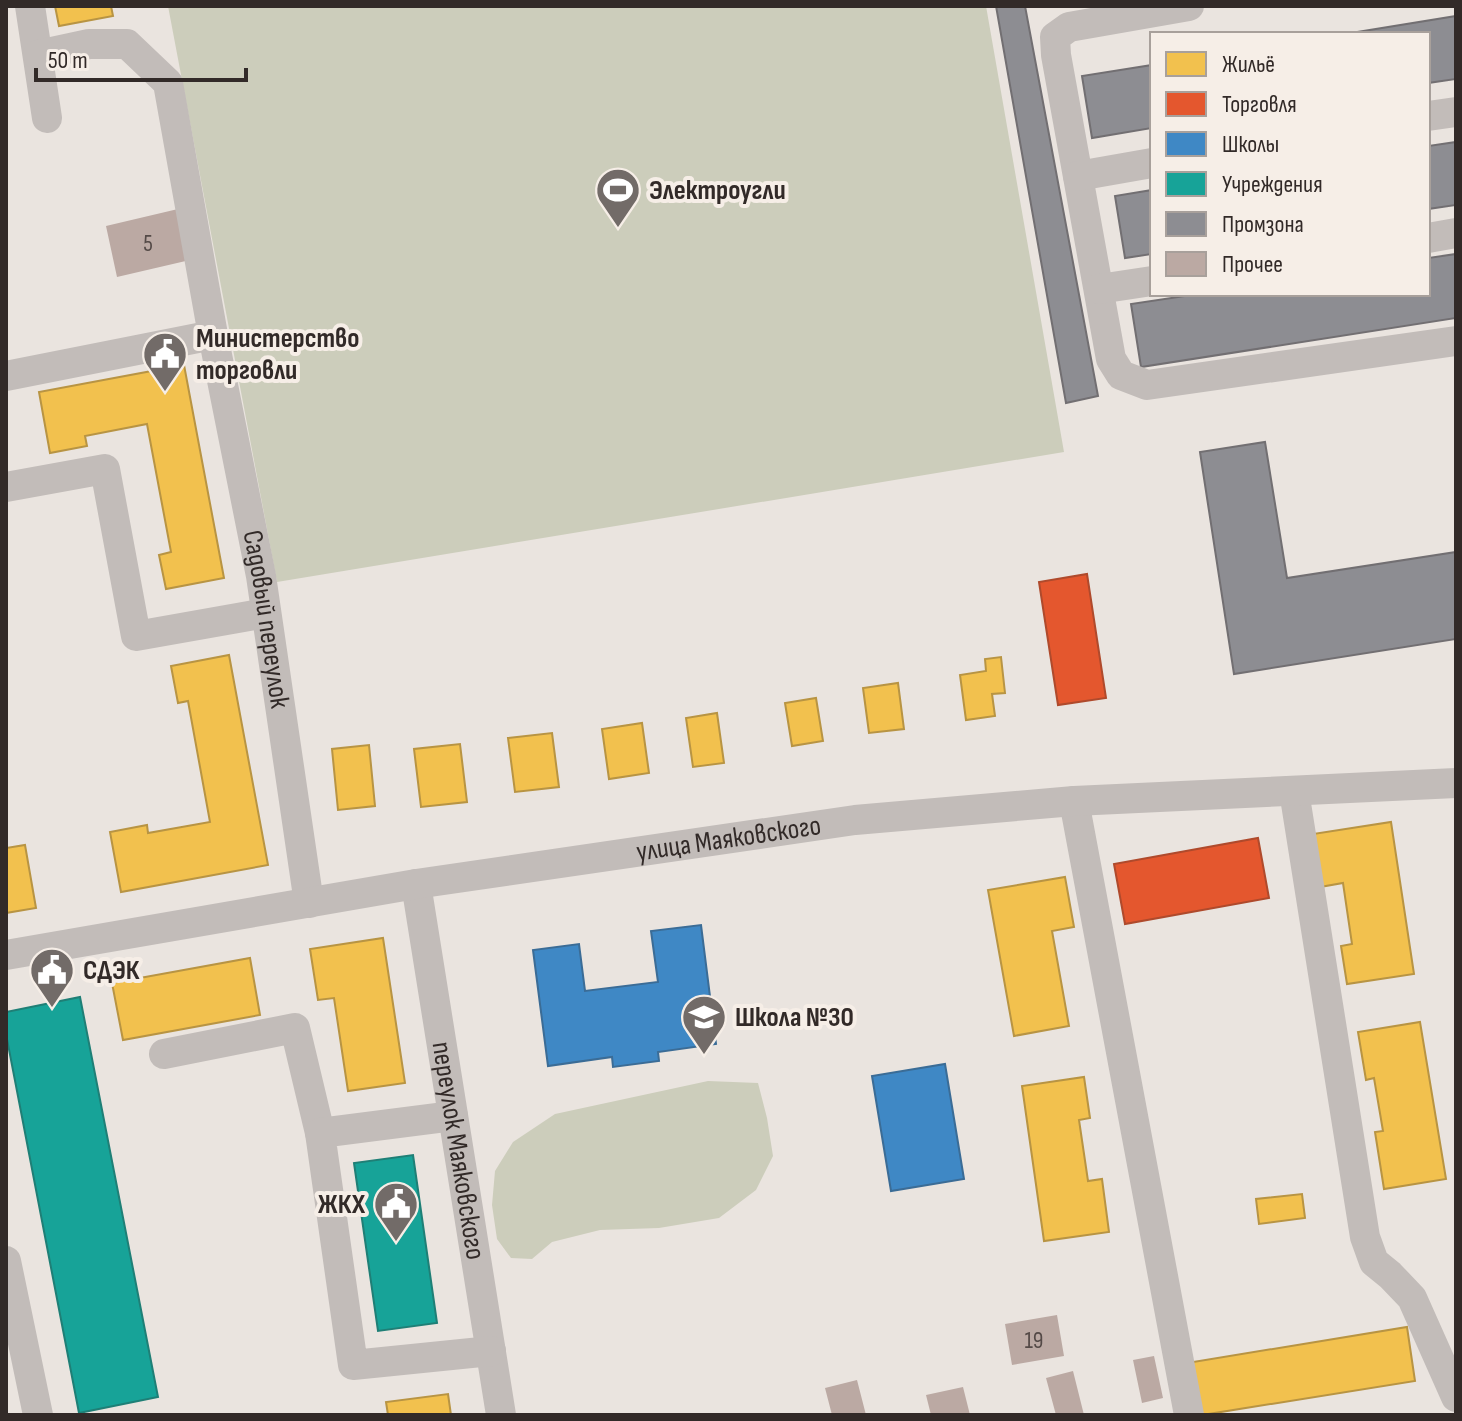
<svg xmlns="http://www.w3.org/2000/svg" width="1462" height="1421" viewBox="0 0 1462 1421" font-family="'Sofia Sans Condensed',sans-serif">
<rect width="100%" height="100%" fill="#eae4df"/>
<path fill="#cccdbb" d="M168,6H986L1064,452L277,582Z
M708,1081L758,1083L767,1118L773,1156L756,1190L719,1218L659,1228L600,1230L552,1242L532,1259L511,1258L497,1239L492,1205L495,1171L513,1142L555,1114Z"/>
<path fill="#f2c14e" stroke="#b89443" stroke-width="2" d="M55,6H111L113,16L59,26Z
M184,365L224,578L166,589L159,555L171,552L147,424L85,436L87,446L50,453L39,392Z
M229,655L268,865L121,892L110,832L147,825L148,833L210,822L188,701L178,703L171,666Z
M1001,657L1005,693L992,694L995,716L966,720L960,675L986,671L985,659Z
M898,683L904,729L869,733L863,688Z
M816,698L823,741L792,746L785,703Z
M717,713L724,763L693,767L686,718Z
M642,723L649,773L609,779L602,729Z
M552,733L559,787L515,792L508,738Z
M460,744L467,802L421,807L414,749Z
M369,745L375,806L338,810L332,749Z
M1391,822L1414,974L1347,984L1341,946L1352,944L1343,883L1320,887L1313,834Z
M25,845L36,908L6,913V848Z
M1065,877L1074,927L1052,931L1069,1026L1014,1036L988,890Z
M383,938L405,1083L348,1091L334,998L318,1000L310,949Z
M250,958L260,1015L123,1040L112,983Z
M1420,1022L1446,1179L1384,1189L1375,1132L1383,1131L1374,1078L1366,1080L1358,1032Z
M1084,1077L1090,1118L1079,1120L1088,1181L1102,1179L1109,1232L1044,1241L1022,1086Z
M1302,1194L1305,1218L1259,1224L1256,1199Z
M1407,1327L1415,1381L1202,1415L1187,1363Z
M448,1394L451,1415H388L386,1402Z"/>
<path fill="#e4572e" stroke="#af4a2c" stroke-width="2" d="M1087,574L1106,698L1058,705L1039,582Z
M1258,838L1269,898L1125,924L1114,864Z"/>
<path fill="#3f88c5" stroke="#3b6c96" stroke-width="2" d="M701,925L716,1044L658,1052L659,1061L613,1067L612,1057L548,1066L533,950L579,944L585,991L658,982L651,931Z
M945,1064L964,1179L891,1191L872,1076Z"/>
<path fill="#17a398" stroke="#1f7f76" stroke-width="2" d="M80,997L158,1397L79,1413L6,1034V1012Z
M413,1155L437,1323L378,1331L354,1163Z"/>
<path fill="#8d8d92" stroke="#726f72" stroke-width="2" d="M996,6H1025L1098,396L1066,403Z
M1456,16V79L1428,83V34H1345Z
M1152,65V128L1092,138L1082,76Z
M1456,142V205L1428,209V146Z
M1152,190V254L1125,258L1115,196Z
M1456,254V318L1141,367L1131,304L1198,294H1428V258Z
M1265,442L1287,578L1456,552V639L1234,674L1200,452Z"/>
<path fill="#bba9a3" d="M178,209L190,260L117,277L106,226Z
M1057,1315L1064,1356L1012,1365L1005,1324Z
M1154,1356L1163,1398L1142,1403L1133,1360Z
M1073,1371L1084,1415H1056L1046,1378Z
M857,1380L866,1415H832L825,1388Z
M963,1387L970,1415H931L926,1395Z"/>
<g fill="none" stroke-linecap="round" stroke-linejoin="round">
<g stroke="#c2bcb9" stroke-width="30">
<path d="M30,6L47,118"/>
<path d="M1189,6L1069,27L1055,37L1056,55L1111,359L1121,375L1147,385L1456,341"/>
<path id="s1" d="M38,55L89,44H127L168,83L213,335L261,576L309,903"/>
<path d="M1428,116L1456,112"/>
<path d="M1078,176L1152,163"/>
<path d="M1428,238L1456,233"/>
<path d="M1099,289L1152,281"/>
<path d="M6,376L213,335"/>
<path d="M6,487L105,469L136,636L266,613"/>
<path d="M1294,791L1365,1237L1374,1262L1390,1275L1412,1298L1456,1397"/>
<path d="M1074,801L1189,1415"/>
<path id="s2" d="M416,884L501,1415"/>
<path id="s3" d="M6,955L416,884L855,820L1074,801L1456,783"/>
<path d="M164,1054L295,1028L320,1133"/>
<path d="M453,1116L320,1133L353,1365L491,1351"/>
<path d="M6,1261L38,1415"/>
</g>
</g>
<defs>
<g id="stadium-pin" transform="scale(2.3)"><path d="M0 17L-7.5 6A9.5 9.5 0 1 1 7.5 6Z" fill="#726b68" stroke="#f6eee7"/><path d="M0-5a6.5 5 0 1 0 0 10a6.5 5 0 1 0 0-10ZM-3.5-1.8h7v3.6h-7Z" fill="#fff"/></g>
<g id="civic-pin" transform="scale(2.3)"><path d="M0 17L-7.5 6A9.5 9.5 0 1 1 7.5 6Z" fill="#726b68" stroke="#f6eee7"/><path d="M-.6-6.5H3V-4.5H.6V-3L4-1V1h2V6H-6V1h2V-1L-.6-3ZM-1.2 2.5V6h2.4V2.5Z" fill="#fff"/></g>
<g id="school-pin" transform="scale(2.3)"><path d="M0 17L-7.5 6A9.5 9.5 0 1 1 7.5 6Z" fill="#726b68" stroke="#f6eee7"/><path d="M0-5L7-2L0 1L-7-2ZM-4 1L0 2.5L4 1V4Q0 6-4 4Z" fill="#fff"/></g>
</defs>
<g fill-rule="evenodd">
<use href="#stadium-pin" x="618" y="190"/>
<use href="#civic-pin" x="165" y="354"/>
<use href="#civic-pin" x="52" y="970"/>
<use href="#school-pin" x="704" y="1017"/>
<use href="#civic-pin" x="396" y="1204"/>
</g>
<g text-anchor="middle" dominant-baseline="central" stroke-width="8" stroke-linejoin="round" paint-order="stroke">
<g font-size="24" fill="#544a47">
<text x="148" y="243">5</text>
<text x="1034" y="1340">19</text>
</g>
<g font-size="28" font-weight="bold" fill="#322a28" stroke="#f6eee7" text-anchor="start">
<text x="649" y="190">Электроугли</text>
<text x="196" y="338">Министерство<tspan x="196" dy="32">торговли</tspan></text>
<text x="83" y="970">СДЭК</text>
<text x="735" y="1017">Школа №30</text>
<text x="365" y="1204" text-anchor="end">ЖКХ</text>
</g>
<g font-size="28" fill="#322a28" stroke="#f6eee7">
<text stroke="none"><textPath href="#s1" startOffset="692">Садовый переулок</textPath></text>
<text stroke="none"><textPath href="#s3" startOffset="732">улица Маяковского</textPath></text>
<text stroke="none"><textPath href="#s2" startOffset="270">переулок Маяковского</textPath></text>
</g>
</g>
<rect width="1462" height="1421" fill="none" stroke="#322a28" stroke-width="16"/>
<rect x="1150" y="32" width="280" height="264" fill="#f6eee7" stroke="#a8a09b" stroke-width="2"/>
<rect x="1166" y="52" width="40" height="24" fill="#f2c14e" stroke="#a8a09b" stroke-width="2"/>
<text x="1222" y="72" font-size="24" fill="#322a28">Жильё</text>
<rect x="1166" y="92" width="40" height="24" fill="#e4572e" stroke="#a8a09b" stroke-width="2"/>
<text x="1222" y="112" font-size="24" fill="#322a28">Торговля</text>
<rect x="1166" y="132" width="40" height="24" fill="#3f88c5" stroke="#a8a09b" stroke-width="2"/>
<text x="1222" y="152" font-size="24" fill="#322a28">Школы</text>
<rect x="1166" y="172" width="40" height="24" fill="#17a398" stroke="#a8a09b" stroke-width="2"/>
<text x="1222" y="192" font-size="24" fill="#322a28">Учреждения</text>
<rect x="1166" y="212" width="40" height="24" fill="#8d8d92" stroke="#a8a09b" stroke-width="2"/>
<text x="1222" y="232" font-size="24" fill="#322a28">Промзона</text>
<rect x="1166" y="252" width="40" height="24" fill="#bba9a3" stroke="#a8a09b" stroke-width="2"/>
<text x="1222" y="272" font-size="24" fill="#322a28">Прочее</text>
<path d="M36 68v12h210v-12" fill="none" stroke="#322a28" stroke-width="4"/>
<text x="48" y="68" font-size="24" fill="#322a28" stroke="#f6eee7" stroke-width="6" paint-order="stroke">50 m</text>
</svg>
